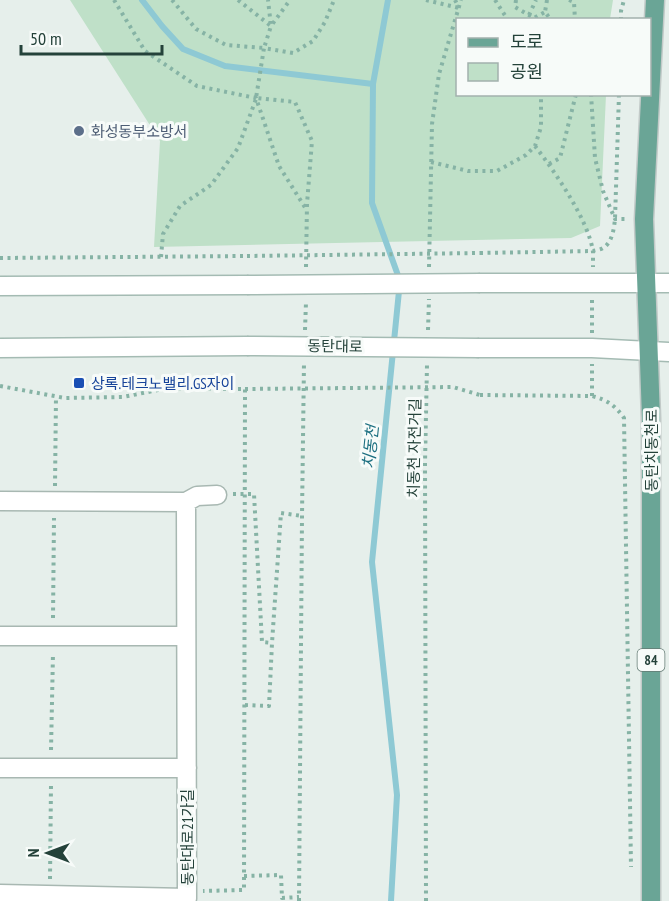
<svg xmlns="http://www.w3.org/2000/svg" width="669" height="901" viewBox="0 0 669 901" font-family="'PT Sans Narrow','Noto Sans KR',sans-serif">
<rect width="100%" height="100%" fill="#e6efeb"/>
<path fill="#bfe0c8" d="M70,0H613L610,19L458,20V94L606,95L600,226L571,238L154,247L160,141Z"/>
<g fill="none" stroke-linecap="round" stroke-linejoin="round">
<path stroke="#8ec9d4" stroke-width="6" d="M142,0L162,26L183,49L225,66L373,84
M388,0L373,84L372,203L400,281L372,562L397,795L391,901"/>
<g stroke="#a8b8b2" stroke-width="21">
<path id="street" d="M0,501L186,502
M0,636H186
M0,768H187
M0,894L187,898L186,502L197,496L217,495"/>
</g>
<g stroke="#a4bbb3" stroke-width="21">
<path id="secondary" d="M480,283H669
M0,286L247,285
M0,348L247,346
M479,348H592L669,352"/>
</g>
<g stroke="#c2cac8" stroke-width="21">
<path id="primary" d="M651,901V418L644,219L655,0"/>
</g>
<path stroke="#86b3a5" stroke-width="4" stroke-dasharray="3 4.5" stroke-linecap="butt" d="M114,0L145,51L197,86L256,98L279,166L306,209
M172,0L196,29L226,45L264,48L271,26L268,0
M238,0L271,26L290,0
M426,0L459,8
M455,0L459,8
M495,0L508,20
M516,0L515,7L534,18L545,12
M547,0L545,12L551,20
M569,0L574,2L575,20
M529,15L536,0
M621,20V11L624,0
M591,94L595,158L603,191L615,219H627
M535,146C555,172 589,221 593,252C593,257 593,262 593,267
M431,162L468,171H497L526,155L535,146L541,127V94
M549,164L560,158L576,94
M480,253L593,251C596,250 600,250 603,248C612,243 614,229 615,219L619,94
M161,257L163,234L180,206L211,185L238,148L256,99
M0,258L247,256
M306,267L307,204L312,141L295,102L256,98L264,48L293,53L313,41L325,22L334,0
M429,267L432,124L439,74L461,0
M305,330L306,302
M428,330L429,299
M592,333V298
M0,386L65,398L123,397L168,388L245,389L244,890L203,891
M480,395L592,396C607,400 615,405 624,418L631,867
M592,396V364
M55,486L56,396
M233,494H254L262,642L272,643
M53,618L54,518
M245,705L269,706L272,643L281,513L302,516
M51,750L53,653
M244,876L281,875L282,898L299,897
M50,879L51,785
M299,901L302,516L304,362
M426,901L425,463L427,365"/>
<use href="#street" stroke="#fff" stroke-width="18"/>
<use href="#secondary" stroke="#fff" stroke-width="18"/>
<use href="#primary" stroke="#6aa596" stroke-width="18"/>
<g stroke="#a4bbb3" stroke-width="21" stroke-linecap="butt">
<path id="secondary-bridge" d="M247,285L480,283
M247,346L479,348"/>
</g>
<path stroke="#86b3a5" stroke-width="4" stroke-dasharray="3 4.5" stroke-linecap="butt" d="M247,256L480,253
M245,389L453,387L480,395"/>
<use href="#secondary-bridge" stroke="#fff" stroke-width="18"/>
</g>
<circle fill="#5c6f8a" stroke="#f7fbf9" stroke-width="2" cx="79" cy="131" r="6"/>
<rect fill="#1a4fb4" stroke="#f7fbf9" stroke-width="2" x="73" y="377" width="12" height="12" rx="3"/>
<g text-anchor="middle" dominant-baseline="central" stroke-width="6" stroke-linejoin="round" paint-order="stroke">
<rect fill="#f7fbf9" stroke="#637a73" stroke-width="1.5" x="637.5" y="649" width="27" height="22" rx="4.5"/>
<g font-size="14" font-weight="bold" fill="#24423a">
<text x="651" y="660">84</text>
</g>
<g font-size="15" fill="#4e5e75" stroke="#f7fbf9" text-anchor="start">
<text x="91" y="131">화성동부소방서</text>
</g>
<g font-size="15" fill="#24423a" stroke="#f7fbf9">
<text transform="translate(335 346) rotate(1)">동탄대로</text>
<text transform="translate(414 448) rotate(-89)">치동천 자전거길</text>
<text transform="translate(651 450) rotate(-90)">동탄치동천로</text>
<text transform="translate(187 837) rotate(-90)">동탄대로21가길</text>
</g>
<g font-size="15" fill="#164399" stroke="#f7fbf9" text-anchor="start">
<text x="91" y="383">상록.테크노밸리.GS자이</text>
</g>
<g font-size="16" font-style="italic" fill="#1c6f80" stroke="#f7fbf9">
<text transform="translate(370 447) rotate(-84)">치동천</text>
</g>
</g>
<rect x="456" y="18" width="195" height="78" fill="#f7fbf9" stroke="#a3b1ad" stroke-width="1.5"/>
<rect x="468" y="38" width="30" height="9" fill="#6aa596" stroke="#a3b1ad" stroke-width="1.5"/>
<text x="510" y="48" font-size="18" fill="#24423a">도로</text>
<rect x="468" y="63" width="30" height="18" fill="#bfe0c8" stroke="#a3b1ad" stroke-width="1.5"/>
<text x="510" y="78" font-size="18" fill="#24423a">공원</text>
<g transform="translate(48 853) rotate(270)" stroke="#f7fbf9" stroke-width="4.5" paint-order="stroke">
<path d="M0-4.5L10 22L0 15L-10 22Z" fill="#24423a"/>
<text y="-9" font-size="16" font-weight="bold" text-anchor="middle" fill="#24423a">N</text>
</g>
<path d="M21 45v9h141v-9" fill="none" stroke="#24423a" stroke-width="3"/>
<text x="30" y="45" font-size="18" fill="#24423a" stroke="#f7fbf9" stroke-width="4.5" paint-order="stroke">50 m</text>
</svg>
